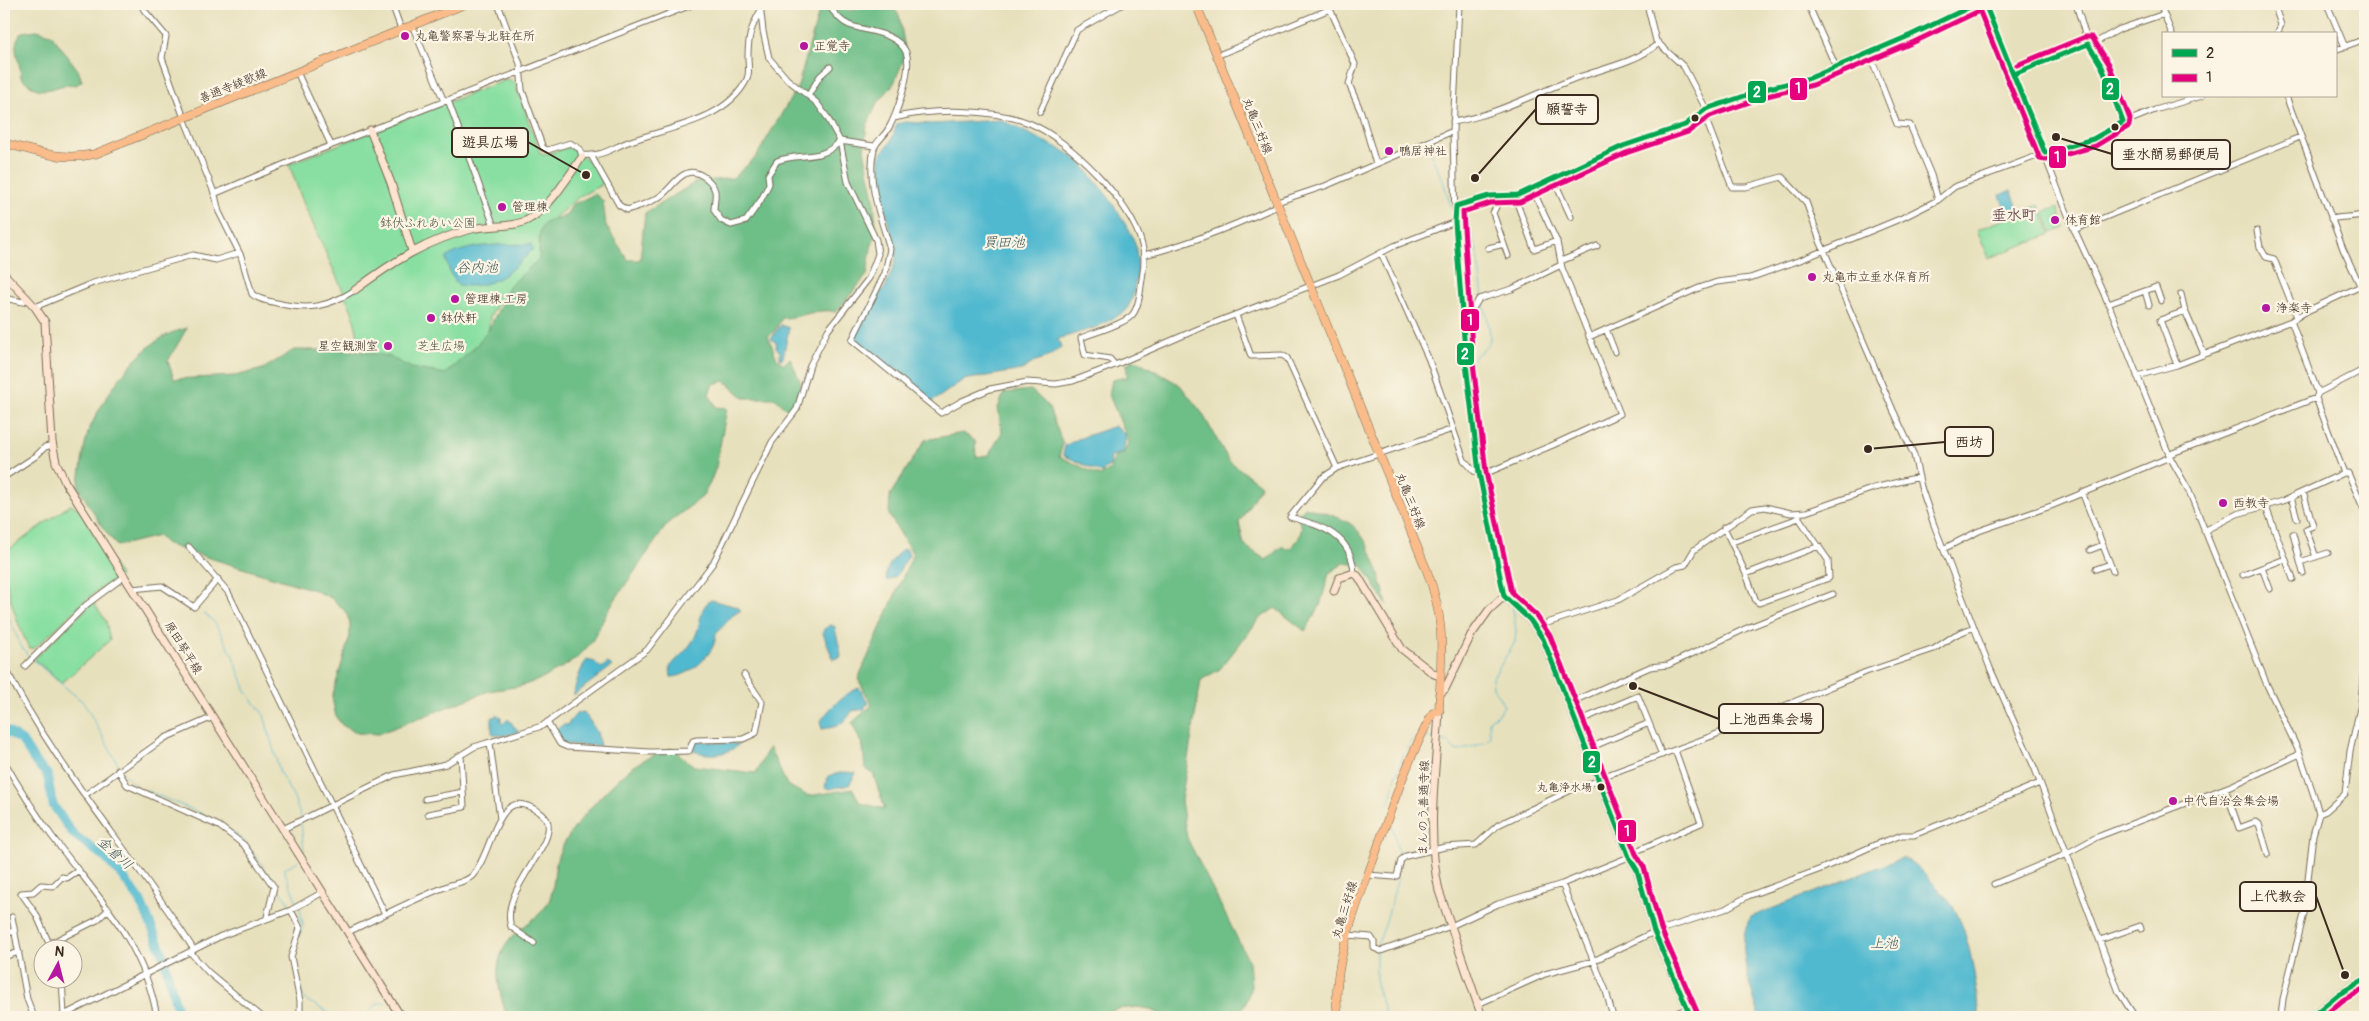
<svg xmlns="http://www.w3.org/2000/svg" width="2369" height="1021" viewBox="0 0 2369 1021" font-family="Pangolin,'Klee One',sans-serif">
<rect width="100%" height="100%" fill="#fcf5e5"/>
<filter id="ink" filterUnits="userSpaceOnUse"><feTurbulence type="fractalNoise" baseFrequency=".02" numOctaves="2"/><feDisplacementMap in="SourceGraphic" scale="10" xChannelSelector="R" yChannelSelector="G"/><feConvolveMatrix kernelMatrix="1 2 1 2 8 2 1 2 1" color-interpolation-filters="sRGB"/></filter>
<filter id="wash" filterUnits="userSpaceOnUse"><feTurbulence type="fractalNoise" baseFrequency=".0096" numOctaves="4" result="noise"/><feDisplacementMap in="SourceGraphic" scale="20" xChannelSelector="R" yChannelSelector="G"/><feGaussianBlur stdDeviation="1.12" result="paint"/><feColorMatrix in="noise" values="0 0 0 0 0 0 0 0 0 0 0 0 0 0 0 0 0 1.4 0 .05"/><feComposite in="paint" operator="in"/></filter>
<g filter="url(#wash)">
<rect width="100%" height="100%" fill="#e7e0bc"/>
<path fill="#89dfa2" stroke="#628460" d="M508,79L515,83L540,153L543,155L570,147L593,164L603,184L580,196L545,226L548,242L537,262L524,276L509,288L490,316L488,338L446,379L363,356L352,311L303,202L289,164Z
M2039,205L2051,234L1989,258L1977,230Z
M2058,207L2065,228L2052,233L2044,212Z
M70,505L78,508L120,576L89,597L38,645L35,648H29C15,619 4,585 4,553Z
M93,602L106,621L110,640L62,683L34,659Z"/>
<path fill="#6ebe88" stroke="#547453" d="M875,4H885L892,6L899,15L906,54L894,83L877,104L867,125L864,150L874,198L876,233L871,248L867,275L836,312C819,307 801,318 782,318L775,331L768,336L777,359L784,364L790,358L801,383L794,407L786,409L776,398H744L725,381L713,384L709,394L716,407L727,408L716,467L710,483L702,497L668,523L610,607L591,643L576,659L544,678L521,686L489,691L378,734L357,733L342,725L336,717L332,697L350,636V623L346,612L331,598L314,590L177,548L165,543L158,536L117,546L103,528L78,487C81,472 84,443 89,430C103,398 136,349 169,334C175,331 182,330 187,328L168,361L174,379L235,376L263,369L294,350H347L388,356L411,368L445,374L472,350L488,331L510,286L539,259C540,232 534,221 566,216L572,205L595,194L603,201L606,226L628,260H640L645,213L696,182L733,178L756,157L798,86L820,8C829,1 837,8 847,10C856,12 866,6 875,4Z
M37,30L51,34L78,70L82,81L76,85C61,82 51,93 37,89C32,87 26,81 21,78C21,60 9,46 22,32Z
M1136,360L1180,385L1202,413L1229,461L1261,485L1239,523L1244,545L1266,560L1281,547L1291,548L1299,538L1302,527L1297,517L1305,507C1318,511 1342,517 1352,525C1372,541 1381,581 1387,605L1362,565L1344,563L1329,573L1320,606L1305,631L1275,608L1259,619L1220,669L1201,680L1181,801L1187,838L1249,962L1251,986L1246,1002L1237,1017H1165L1150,1009L1137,1007L1116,1009L1101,1017H507C496,982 489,954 522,928C532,920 543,913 549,901C555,887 553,871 558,856C567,830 614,779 637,764C648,757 659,753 671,748L694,766L756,773L769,747L787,785L808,796L853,789L860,803L885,809L873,774L865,768L863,747L852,723L872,705L858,679L913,554L889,515L890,495L925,440L963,433L975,441L976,457L989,455L1002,432L998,408L1004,393L1031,390L1048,406L1063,444L1059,456L1100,476L1110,469L1115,456L1123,454L1129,442L1109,395L1112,380L1127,377V363Z"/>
<path fill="#51b9cf" stroke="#467276" d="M1001,120L1068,153L1081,163L1109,198L1132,235L1136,247L1138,271L1132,299L1126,311L1097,327L1058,339L1061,347L1050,356L1036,361L1022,370L963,380L932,402L859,343L856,334L871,305L886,286L896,260L880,181V155L890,143L897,124L905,122L932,124Z
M2011,190L2019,210L2007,215L2000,195Z
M531,244L533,249L531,251C510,273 490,290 458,285L450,273L446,258C466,243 507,245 531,244Z
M781,325L789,328L783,358L780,359V352L776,347L777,343L771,339Z
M1115,426L1126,435L1123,453L1111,456L1110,466L1105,468L1102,473L1063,455L1065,446L1078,439Z
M906,549L909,555L896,576L887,581C883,570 894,558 901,550Z
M711,600L737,607L741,610L732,616L716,634C716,653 690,677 671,677L670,667C680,655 692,647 697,632C701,621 700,606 711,600Z
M831,625L835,627C836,636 841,650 841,657L833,659L823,633L824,629Z
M587,660L595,662L601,668L608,663L612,666L574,695C574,687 581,667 587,660Z
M859,688L869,704L865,705V709L852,711C844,725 837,727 822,729L820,722C829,709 843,694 859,688Z
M584,712L597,732L600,746L563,744L555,730L563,725H567L577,713Z
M497,715L501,717V722L503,724L508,719L519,732C510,734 500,738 492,733V718Z
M699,741L736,744L740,743C729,755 710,757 694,751L693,744Z
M845,772L856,773L849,785L829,789L825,787L828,776Z
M1902,858C1914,862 1920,870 1929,879C1936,886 1944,894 1950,902C1969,928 1978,986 1978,1017H1760C1751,991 1734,941 1751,917Z"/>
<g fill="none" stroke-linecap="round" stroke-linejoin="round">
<path stroke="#51b9cf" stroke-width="1" d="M1427,147L1443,181L1451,206
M1457,214L1467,219L1477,252L1483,297
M1469,365C1475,353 1481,353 1488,345C1494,337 1485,310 1483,301
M1503,575L1509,583L1512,599
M4,607L21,646L30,658
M204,613L215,623L232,654L246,691L264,715L280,773L295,800L301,818
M33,660L84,703L120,768
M1423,737L1434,738
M1440,740L1449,743L1455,750L1459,751L1485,742L1490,737L1489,720L1499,713L1504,706L1493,687L1492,679L1515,642L1516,631L1513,608
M122,772L137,787
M145,790L205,815L243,839L292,907
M1388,805C1392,792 1403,740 1417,737
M1391,820L1399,856
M301,822L304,851
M298,861L285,868V872L298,905
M300,908L303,924
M294,910L303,925L300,935
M1377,946L1385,925L1398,878
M1376,950V984L1386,1017
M296,970L304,999L336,1017
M404,1013L406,1017
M351,1017L366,1014L378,1003H386"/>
<path stroke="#51b9cf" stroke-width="9" d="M4,729L22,741L36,763L47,774L53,805L73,834L104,857L122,876L140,900L162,951L179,1017"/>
</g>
</g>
<g filter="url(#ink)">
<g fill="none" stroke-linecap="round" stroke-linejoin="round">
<g stroke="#776a55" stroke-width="7">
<path id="street" d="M141,4L144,10L166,36L162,58L184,118L215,195L219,212L241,256L252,294C259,300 268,301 277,303C308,311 328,307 355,290
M392,4L401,29
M498,4L520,64L522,90L543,148L548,150L570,143L580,149L582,157
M828,4C833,12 840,21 849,25C867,32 897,32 906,52C913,69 896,117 887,131C883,137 875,143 874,149C866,182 881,218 890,249L885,273L852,340L941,413L962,401L990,389L1027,382L1056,384L1073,381L1115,365L1198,329L1339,275L1394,246L1455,222
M1459,4L1453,131L1455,222L1466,364L1479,473L1504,588V596
M1647,4L1656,41L1684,67L1706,109
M1808,4L1836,67
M1985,4L2070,220L2109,305L2170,457L2189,491L2267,685L2300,754L2315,799L2319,814L2313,835L2304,914L2283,999L2281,1017
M2076,4L2088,44L2102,67L2123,122
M2160,4L2172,34
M2274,4L2281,25L2277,34
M2327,4L2345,47
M412,25L443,99L448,100L494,226
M2089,46L2120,29L2164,14
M2335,50L2365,39
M1867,53L1870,55L1897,124L1910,125L1931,175L1938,200
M1216,56L1330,9L1355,64L1349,84L1361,112L1376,164
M297,72L331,145
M2014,74L2088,44
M808,96L820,76L830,67
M2286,96L2343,249L2365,296
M1040,112L1077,30L1123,4
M1703,112L1732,187H1746L1782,177L1806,202L1820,241L1893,410L1914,455L1921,487L1934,525L1990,668L2035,769L2119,992L2135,1017
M894,118C932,108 993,109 1029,123C1069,139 1132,202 1142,245C1146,258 1143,272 1141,286C1140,295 1137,312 1130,317C1119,326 1095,332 1081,338L1085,355L1110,359L1115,365
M1453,122C1497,115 1537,92 1579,77C1605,68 1637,62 1659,43
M582,155C602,157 610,149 628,142C666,128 727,121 747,79C750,72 748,65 748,57C748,37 751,27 761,10
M592,157L619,205L627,210C639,206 652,203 662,195C670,189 676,178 685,174C696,168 712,180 715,191C716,197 714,204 714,210L721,220L731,225L746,221L761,200L769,184L768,175L777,161C800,152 822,162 840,141L874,146
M1553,178L1571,217
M214,194L299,158L694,4
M1495,195L1497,205L1493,213L1508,256
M1514,195L1534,249L1557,241
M1456,206L1489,196L1518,195L1623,146L1685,125L1706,109L1765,89L1810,78L1911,35L1976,4
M2331,219C2343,216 2353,218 2365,214
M2074,230L2300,137
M2257,231L2260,247L2266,257L2274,259L2297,317
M1488,248L1504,244
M1381,253L1429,360L1464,460L1474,471L1482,475L1553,445L1620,414L1562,268L1557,242L1532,188
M1144,255C1188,245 1233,226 1275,207L1277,202L1325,186L1453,131
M1561,261L1597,246
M2145,291L2149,305
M4,298L23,302L27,297
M2108,304L2156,287L2161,301
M35,307L93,283L193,255L216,260L239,253
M1462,309L1474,307L1479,299L1512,289L1561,265
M2185,311L2204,354
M1236,315L1251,356L1282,355L1287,358L1337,468
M2291,321L2318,393L2316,398L2344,473
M1606,329L1615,352
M1589,337L1699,288L1717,282L1750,278L1803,259L1902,218L1938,200L1954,187L2045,153L2093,139L2118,125L2155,110L2202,96
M2177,365L2160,320L2185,311L2181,294
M2137,376L2177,365L2291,321L2307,311L2361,286
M2318,393L2365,369
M2170,454L2316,398
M4,477L36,456L45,447L53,445
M2082,492L2113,571
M2303,492L2313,526L2306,529L2316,557
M2291,497L2297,518
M2266,507L2293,579
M1724,527L1746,574L1756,601L1759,603L1829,578L1828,560L1799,518V514
M2204,531L2237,514L2283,501L2344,473H2348L2365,512
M2293,534L2303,573
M1732,542L1799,518
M189,547L228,592L385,914
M1945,548L1979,531L2051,506L2170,457
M2090,550L2103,545
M2300,562L2328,553
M2262,568L2270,589
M2096,569L2110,564
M1354,573C1352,535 1322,526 1290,517L1322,478L1337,468L1453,429
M1746,574L1819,546
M2243,575L2285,559
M132,589L162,586L194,607L218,579
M1535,627L1618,600L1676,567L1685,565L1694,550L1752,509L1765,507L1791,513L1806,512L1874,488L1919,477
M4,665C55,768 133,853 194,950
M25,666L86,605L125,576
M1569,703L1650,667L1668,665L1747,628L1833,594
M547,722L560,744L567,747L650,752L689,751L693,741L697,740L743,739L756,733L762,702L744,675
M1576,722L1638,696L1662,755
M490,743L500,819
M1587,749L1649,723
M4,761C18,786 34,811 51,835C96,896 143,939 157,1017
M118,770L127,785L219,826L235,838L244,845L274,887L267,917
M2225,788L2239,828L2255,822L2259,824L2268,854
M85,795L165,738L213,717
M425,799L463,792
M428,814L464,807L461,755
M2319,814L2326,811L2345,794L2350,751L2361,704L2365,653
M283,829L394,775L446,764L474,747L542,726L647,650L713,563L772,442L797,409L810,365L828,330L869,278L878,254L876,240L848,182L840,141L827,117L817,103L787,79L769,58L763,31L760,4
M1629,854L1701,823L1675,750
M1368,875L1394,877L1397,876L1401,860L1406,856L1445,847L1476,845L1498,825L1571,790L1597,781L1599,778L1712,736L1866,672L1934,649L1955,635L1974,627
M1562,884L1606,991L1613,1017
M1994,884L2062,856L2097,837L2233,785L2300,754
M291,910L300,928L291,957L300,1001V1017
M12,917L27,999L34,1017
M348,932C380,917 412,900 445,887C454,883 465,883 472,876C488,860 494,812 514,805C524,802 542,811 547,820C558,845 499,890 511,927L534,943
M4,934L14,931
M1348,935L1371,937L1374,942V948L1381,951L1451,926L1498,904L1562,884L1629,857
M2100,940L2140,926L2141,929
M49,944L97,920L109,909
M51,948L36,914L21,893L33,892L41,885L53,886L62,877L67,878L79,870
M190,952L208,972L262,1017
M4,957L19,952
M62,978L64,1015
M1478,1004L1545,974L1593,961L1654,932L1725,909L1748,896L1821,869L1877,844L1902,835H1914L2040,783
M60,1017L221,936L291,910L323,892
M1664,1017L1687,1009"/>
</g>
<g stroke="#776a55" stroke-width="9">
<path id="secondary" d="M370,130L391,183L412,251
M4,274L35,307L45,322L52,442L56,462L65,482L401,1017
M355,290C391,263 427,240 472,229C491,224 514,229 531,218C549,208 570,174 582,157
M1334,591L1339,578L1354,573L1358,576L1402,649L1434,674L1440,676
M1439,694L1445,689L1471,635L1489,610L1504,596L1530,620L1543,639L1629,857L1637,870L1654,932L1691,1017
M1439,711C1436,770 1426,832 1439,891L1482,1017"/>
</g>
<g stroke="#776a55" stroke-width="9">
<path id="primary" d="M1196,4L1427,571C1447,624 1441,656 1439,711L1433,713C1408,758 1392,806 1375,855C1358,903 1330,966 1338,1017
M4,143C37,152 61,161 95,154L465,4
M2311,1017L2339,994L2365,979"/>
</g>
<use href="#street" stroke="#fff" stroke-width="5"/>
<use href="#secondary" stroke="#fde4d0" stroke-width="7"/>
<use href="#primary" stroke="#f9bc8a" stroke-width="8"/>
<g stroke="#fcf5e5" stroke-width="9">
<path id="bus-1" d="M1985,4L2045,153L2093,139L2123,122L2102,67L2088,44L2014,74
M1691,1017L1654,932L1637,870L1629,857L1543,639L1530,620L1504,596L1479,473L1466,364L1455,222L1456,206L1489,196L1518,195L1623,146L1685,125L1706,109L1765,89L1810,78L1911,35L1976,4
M2311,1017L2339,994L2365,979"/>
</g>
<g stroke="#fcf5e5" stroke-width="9">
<path id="bus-2" d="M1978,7L2040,159L2046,160L2096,146L2129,126L2130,119L2109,64L2092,37H2085L2017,65
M1698,1014L1661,929L1644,867L1636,854L1550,636L1536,615L1512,593L1486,472L1473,363L1463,212L1490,203L1520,202L1626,153L1688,132L1710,116L1767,96L1813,85L1914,42L1979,11
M2323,1017L2343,1000L2365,988"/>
</g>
<use href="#bus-1" stroke="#00a651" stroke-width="5"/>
<use href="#bus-2" stroke="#e5007d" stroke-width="5"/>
</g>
</g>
<g fill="#b5179e" stroke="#fcf5e5" stroke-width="2">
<circle cx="405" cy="36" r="5"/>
<circle cx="804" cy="46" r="5"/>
<circle cx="1389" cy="151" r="5"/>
<circle cx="502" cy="207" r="5"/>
<circle cx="2055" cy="220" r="5"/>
<circle cx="1812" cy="277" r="5"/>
<circle cx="455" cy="299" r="5"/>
<circle cx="2266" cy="308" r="5"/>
<circle cx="431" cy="318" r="5"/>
<circle cx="388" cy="346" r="5"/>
<circle cx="2223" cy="503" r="5"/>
<circle cx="2173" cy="801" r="5"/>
</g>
<g fill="#3b2a1e" stroke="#fcf5e5" stroke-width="2">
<circle cx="1695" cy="118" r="4.5"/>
<circle cx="2115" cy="127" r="4.5"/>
<circle cx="1601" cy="787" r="4.5"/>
</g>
<g text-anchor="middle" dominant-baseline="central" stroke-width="4.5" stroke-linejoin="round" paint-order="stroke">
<g font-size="11" fill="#3b2a1e" stroke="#fcf5e5" text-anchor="end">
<text x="1592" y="787">丸亀浄水場</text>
</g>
<g font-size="12" fill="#3b2a1e" stroke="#fcf5e5" text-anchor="start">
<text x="415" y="36">丸亀警察署与北駐在所</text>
<text x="814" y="46">正覚寺</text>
<text x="1399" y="151">鴨居神社</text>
<text x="512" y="207">管理棟</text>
<text x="2065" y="220">体育館</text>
<text x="1822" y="277">丸亀市立垂水保育所</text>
<text x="465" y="299">管理棟 工房</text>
<text x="2276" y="308">浄楽寺</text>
<text x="441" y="318">鉢伏軒</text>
<text x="378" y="346" text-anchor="end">星空観測室</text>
<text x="2233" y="503">西教寺</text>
<text x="2183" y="801">中代自治会集会場</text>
</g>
<g font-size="12" fill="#3b2a1e" stroke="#fcf5e5">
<text transform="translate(233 86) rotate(-22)">善通寺綾歌線</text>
<text transform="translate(1257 126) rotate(68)">丸亀三好線</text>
<text transform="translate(1410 501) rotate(68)">丸亀三好線</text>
<text transform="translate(183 648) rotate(58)">原田琴平線</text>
<text transform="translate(1424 808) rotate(-89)">まんのう善通寺線</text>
<text transform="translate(1345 910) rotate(-73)">丸亀三好線</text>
</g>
<g font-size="12" fill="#4e573f" stroke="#fcf5e5">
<text x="428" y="223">鉢伏ふれあい公園</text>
<text x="441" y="346">芝生広場</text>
</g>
<g font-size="14" font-style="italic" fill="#435c5c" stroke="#fcf5e5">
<text x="1004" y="242">買田池</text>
<text x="477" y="267">谷内池</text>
<text transform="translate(115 853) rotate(42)">金倉川</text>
<text x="1884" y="943">上池</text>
</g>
<g font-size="15" font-weight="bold" fill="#705056" stroke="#fcf5e5">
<text x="2014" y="215">垂水町</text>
</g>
</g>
<path fill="none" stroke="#3b2a1e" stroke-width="2" d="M1475 178L1536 109M586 175L528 142M2056 137L2112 154M1868 449L1945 442M1633 686L1719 719M2345 975L2316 896"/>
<g fill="#3b2a1e" stroke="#fcf5e5" stroke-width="2">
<circle cx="1475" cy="178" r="5"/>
<circle cx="586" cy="175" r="5"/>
<circle cx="2056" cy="137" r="5"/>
<circle cx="1868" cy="449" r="5"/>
<circle cx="1633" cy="686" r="5"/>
<circle cx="2345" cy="975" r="5"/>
</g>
<g fill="#fcf5e5" stroke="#3b2a1e" stroke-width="2">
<rect x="1536" y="95" width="62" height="29" rx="5"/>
<rect x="452" y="128" width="76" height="29" rx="5"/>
<rect x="2112" y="140" width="118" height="29" rx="5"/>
<rect x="1945" y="427" width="48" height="29" rx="5"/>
<rect x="1719" y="704" width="104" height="29" rx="5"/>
<rect x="2240" y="882" width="76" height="29" rx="5"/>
</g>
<g font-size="14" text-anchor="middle" font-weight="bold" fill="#3b2a1e">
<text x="1567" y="114">願誓寺</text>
<text x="490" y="147">遊具広場</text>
<text x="2171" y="159">垂水簡易郵便局</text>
<text x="1969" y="447">西坊</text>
<text x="1771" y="724">上池西集会場</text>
<text x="2278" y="901">上代教会</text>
</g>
<g stroke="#fcf5e5" stroke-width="2">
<rect x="1789" y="77" width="19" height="24" rx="5" fill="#e5007d"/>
<rect x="2101" y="77" width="19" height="24" rx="5" fill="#00a651"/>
<rect x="1747" y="80" width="20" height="24" rx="5" fill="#00a651"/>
<rect x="2048" y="145" width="19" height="24" rx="5" fill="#e5007d"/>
<rect x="1460" y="308" width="20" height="24" rx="5" fill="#e5007d"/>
<rect x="1456" y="342" width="19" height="24" rx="5" fill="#00a651"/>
<rect x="1582" y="750" width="19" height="24" rx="5" fill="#00a651"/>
<rect x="1617" y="819" width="20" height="24" rx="5" fill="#e5007d"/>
</g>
<g font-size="14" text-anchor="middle" font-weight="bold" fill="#fff">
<text x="1798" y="93">1</text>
<text x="2110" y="94">2</text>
<text x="1757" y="97">2</text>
<text x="2057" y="162">1</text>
<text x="1470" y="325">1</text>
<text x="1465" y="359">2</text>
<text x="1592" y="767">2</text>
<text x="1627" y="836">1</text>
</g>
<rect width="2369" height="1021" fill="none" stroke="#fcf5e5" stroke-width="20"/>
<rect x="2162" y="32" width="175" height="65" fill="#fcf5e5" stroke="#afa495"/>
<rect x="2172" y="49" width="25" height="8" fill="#00a651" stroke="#afa495"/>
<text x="2206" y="58" font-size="15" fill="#3b2a1e">2</text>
<rect x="2172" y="74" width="25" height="8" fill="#e5007d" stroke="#afa495"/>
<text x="2206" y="82" font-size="15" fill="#3b2a1e">1</text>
<g transform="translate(58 964) rotate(7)"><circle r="24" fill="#fcf5e5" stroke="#afa495"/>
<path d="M0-4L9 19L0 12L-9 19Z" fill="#b5179e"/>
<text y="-8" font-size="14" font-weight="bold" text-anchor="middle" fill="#3b2a1e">N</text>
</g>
</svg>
